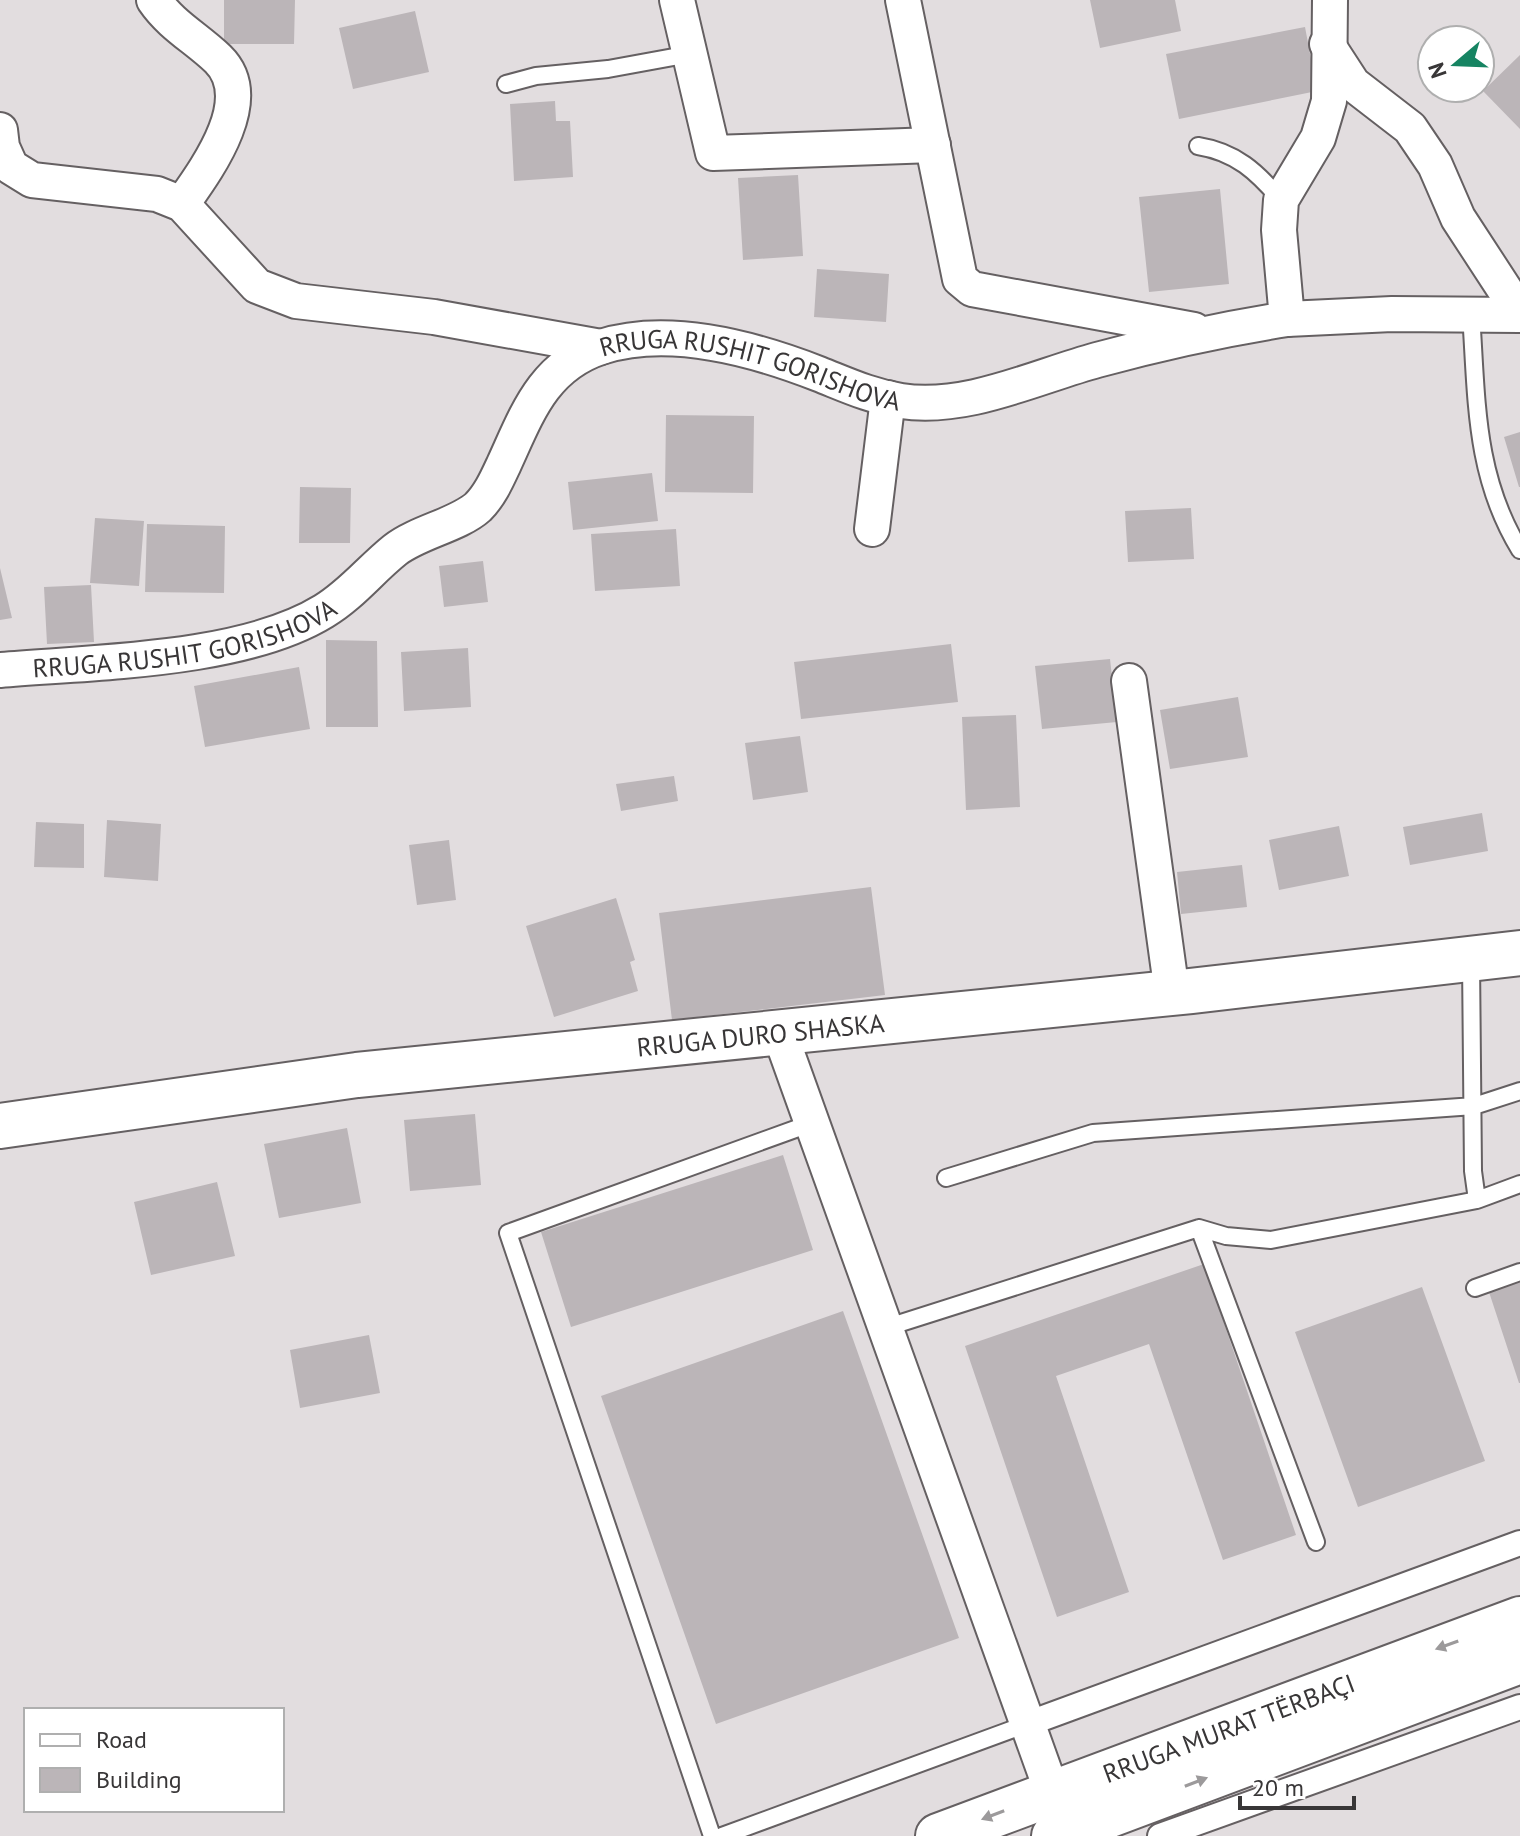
<svg xmlns="http://www.w3.org/2000/svg" width="1520" height="1836" viewBox="0 0 1520 1836" font-family="'PT Sans',sans-serif">
<rect width="100%" height="100%" fill="#e2dddf"/>
<path fill="#bbb5b8" d="M224,0H295L294,44H224Z
M1090,0H1175L1181,31L1100,48Z
M415,11L429,72L353,89L339,28Z
M1305,27L1317,91L1179,119L1166,54Z
M1520,55V129L1483,91Z
M555,101L556,121H570L573,177L514,181L510,104Z
M798,175L803,256L743,260L738,178Z
M1220,189L1229,284L1149,292L1139,197Z
M817,269L889,274L886,322L814,317Z
M666,415L754,416L753,493L665,492Z
M1520,432V487H1519L1504,437Z
M652,473L658,521L573,530L568,482Z
M300,487L351,488L350,543H299Z
M1191,508L1194,559L1128,562L1125,511Z
M95,518L144,521L139,586L90,583Z
M147,524L225,526L224,593L145,592Z
M676,529L680,586L595,591L591,534Z
M483,561L488,602L444,607L439,566Z
M0,568L12,618L0,620Z
M91,585L94,642L47,644L44,587Z
M326,640L377,641L378,727H326Z
M951,644L958,702L801,719L794,662Z
M468,648L471,707L404,711L401,652Z
M1110,659L1117,722L1042,729L1035,666Z
M299,667L310,729L205,747L194,686Z
M1238,697L1248,757L1170,769L1160,710Z
M1016,715L1020,807L966,810L962,717Z
M800,736L808,792L753,800L745,743Z
M674,776L678,801L621,811L616,784Z
M1482,813L1488,851L1410,865L1403,827Z
M107,820L161,824L158,881L104,877Z
M36,822L84,824V868L34,867Z
M1339,826L1349,876L1279,890L1269,840Z
M449,840L456,900L417,905L409,845Z
M1242,865L1247,907L1181,914L1177,872Z
M871,887L885,995L672,1020L659,913Z
M616,898L635,960L630,962L638,991L554,1017L526,926Z
M475,1114L481,1185L410,1191L404,1120Z
M347,1128L361,1203L279,1218L264,1144Z
M783,1155L813,1250L571,1327L541,1232Z
M217,1182L235,1256L151,1275L134,1202Z
M1204,1264L1296,1535L1223,1560L1149,1344L1056,1376L1129,1592L1057,1617L965,1346Z
M1520,1282V1383H1519L1489,1292Z
M1422,1287L1485,1461L1358,1507L1295,1332Z
M843,1311L959,1638L716,1724L601,1396Z
M369,1335L380,1393L300,1408L290,1350Z"/>
<g fill="none" stroke-linecap="round" stroke-linejoin="round">
<g stroke="#656062" stroke-width="20">
<path id="service" d="M506,84L536,76L608,69L690,54
M1198,146C1236,152 1257,172 1281,200
M1471,314C1477,399 1474,475 1520,550
M1471,960L1473,1171L1477,1200L1520,1184
M946,1178L1093,1133L1474,1106L1520,1091
M1199,1228L1316,1542
M1475,1288L1520,1272
M885,1328L1199,1228L1226,1236L1271,1240L1477,1200
M712,1836L508,1233L812,1123
M722,1836L1027,1724"/>
</g>
<g stroke="#656062" stroke-width="28">
<path id="pedestrian" d="M1027,1724L1520,1543
M1160,1836L1520,1707"/>
</g>
<g stroke="#656062" stroke-width="38">
<g id="minor">
<path d="M154,0C171,25 196,38 218,59C259,99 206,170 182,204"/>
<path d="M677,0L713,153L933,145"/>
<path d="M903,0L960,279L972,289L1194,330"/>
<path d="M1327,44L1353,84L1410,128L1435,165L1458,218L1520,313"/>
<path d="M0,130L2,147L11,167L32,180L157,194L182,204L257,286L296,301L434,317L601,347"/>
<path d="M1287,319L1392,314L1520,315"/>
<path d="M872,529L888,398"/>
<path id="s1" d="M0,670C95,662 243,661 324,611C352,594 370,570 395,550C418,532 458,525 478,507C490,495 497,479 504,464C527,414 543,366 601,347C669,325 755,349 819,374C847,385 870,396 901,401C966,411 1035,377 1097,360C1159,343 1223,329 1287,319L1279,230L1281,200L1318,138L1329,101L1330,0"/>
<path d="M1129,681L1172,993"/>
<path d="M780,1034L1061,1817"/>
</g>
</g>
<g stroke="#656062" stroke-width="48">
<g id="secondary">
<path id="s2" d="M0,1126L357,1075L1191,991L1520,953"/>
</g>
</g>
<g stroke="#656062" stroke-width="48">
<g id="primary">
<path id="s3" d="M938,1836L1520,1619"/>
<path d="M1054,1836L1520,1661"/>
</g>
</g>
<use href="#service" stroke="#fff" stroke-width="16"/>
<use href="#pedestrian" stroke="#fff" stroke-width="24"/>
<use href="#minor" stroke="#fff" stroke-width="34"/>
<use href="#secondary" stroke="#fff" stroke-width="44"/>
<use href="#primary" stroke="#fff" stroke-width="44"/>
</g>
<defs><path id="oneway-solid" d="M-6-.8H1V-3.2L6.5 0L1 3.2V.8H-6Z" transform="scale(2)"/></defs>
<g fill="#9c9a9b">
<use href="#oneway-solid" transform="translate(1447 1645) rotate(160)"/>
<use href="#oneway-solid" transform="translate(1196 1782) rotate(-21)"/>
<use href="#oneway-solid" transform="translate(993 1815) rotate(159)"/>
</g>
<g text-anchor="middle" dominant-baseline="central" stroke-width="6" stroke-linejoin="round" paint-order="stroke">
<g font-size="26" fill="#383637" stroke="#fff">
<text stroke="none"><textPath href="#s1" startOffset="882">RRUGA RUSHIT GORISHOVA</textPath></text>
<text stroke="none"><textPath href="#s1" startOffset="188">RRUGA RUSHIT GORISHOVA</textPath></text>
<text stroke="none"><textPath href="#s2" startOffset="766">RRUGA DURO SHASKA</textPath></text>
<text stroke="none"><textPath href="#s3" startOffset="310">RRUGA MURAT TËRBAÇI</textPath></text>
</g>
</g>
<rect x="24" y="1708" width="260" height="104" fill="#ffffff" stroke="#afafaf" stroke-width="2"/>
<rect x="40" y="1734" width="40" height="12" fill="#ffffff" stroke="#afafaf" stroke-width="2"/>
<text x="96" y="1748" font-size="24" fill="#383637">Road</text>
<rect x="40" y="1768" width="40" height="24" fill="#bbb5b8" stroke="#afafaf" stroke-width="2"/>
<text x="96" y="1788" font-size="24" fill="#383637">Building</text>
<g transform="translate(1456 64) rotate(251)"><circle r="38" fill="#ffffff" stroke="#afafaf" stroke-width="2"/>
<path d="M0-6L14 30L0 20L-14 30Z" fill="#168462"/>
<text y="-12" font-size="22" font-weight="bold" text-anchor="middle" fill="#383637">N</text>
</g>
<path d="M1240 1796v12h114v-12" fill="none" stroke="#383637" stroke-width="4"/>
<text x="1252" y="1796" font-size="24" fill="#383637" stroke="#ffffff" stroke-width="6" paint-order="stroke">20 m</text>
</svg>
